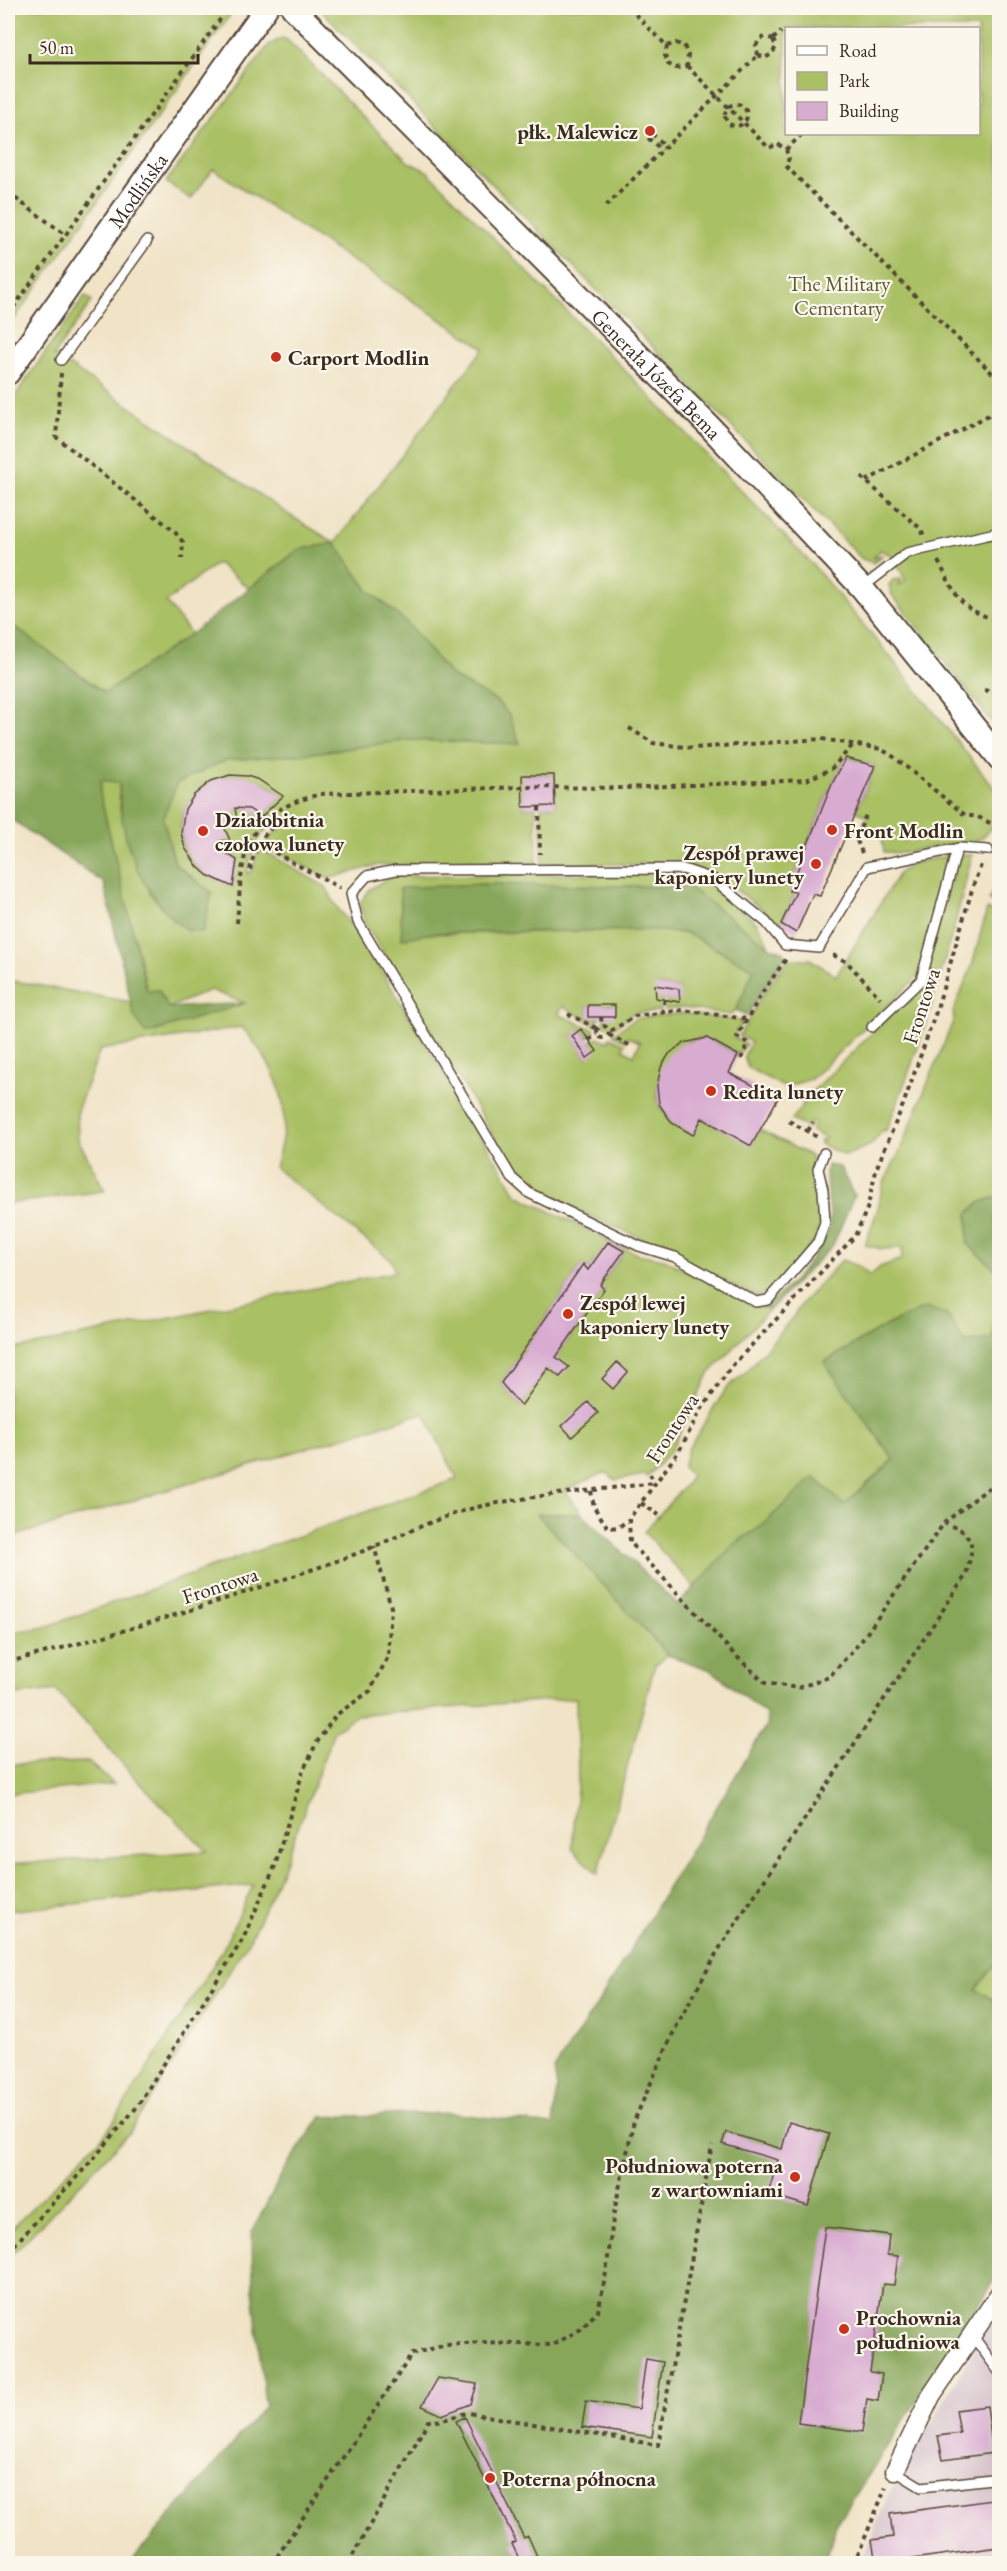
<svg xmlns="http://www.w3.org/2000/svg" width="1007" height="2571" viewBox="0 0 1007 2571" font-family="'EB Garamond',serif">
<rect width="100%" height="100%" fill="#fbf7ec"/>
<filter id="ink" filterUnits="userSpaceOnUse"><feTurbulence type="fractalNoise" baseFrequency=".0167" numOctaves="2"/><feDisplacementMap in="SourceGraphic" scale="12" xChannelSelector="R" yChannelSelector="G"/><feConvolveMatrix kernelMatrix="1 2 1 2 8 2 1 2 1" color-interpolation-filters="sRGB"/></filter>
<filter id="wash" filterUnits="userSpaceOnUse"><feTurbulence type="fractalNoise" baseFrequency=".008" numOctaves="4" result="noise"/><feDisplacementMap in="SourceGraphic" scale="24" xChannelSelector="R" yChannelSelector="G"/><feGaussianBlur stdDeviation="1.35" result="paint"/><feColorMatrix in="noise" values="0 0 0 0 0 0 0 0 0 0 0 0 0 0 0 0 0 1.4 0 .05"/><feComposite in="paint" operator="in"/></filter>
<g filter="url(#wash)">
<rect width="100%" height="100%" fill="#f0e3c6"/>
<path fill="#d2bdc8" d="M999,2307V2563L860,2564L887,2498Z"/>
<path fill="#aac065" stroke="#727542" stroke-width="1.5" fill-rule="evenodd" d="M8,8H235L8,328Z
M319,8H999V731L892,595L889,585L893,580L902,579L897,587L906,580L891,555L881,550L873,558L883,555L874,563L862,559ZM786,28H978V134H786Z
M282,38L287,40L408,162L427,171L614,359L812,564L887,653L999,794L1000,818L981,839L902,853L884,852L881,834L863,827L868,816L856,811L875,766L846,758L832,784L789,890L796,892L781,924C751,902 720,872 683,865L542,863L541,806H555L554,775H523V807H536L537,863L378,865L328,879L264,845L276,831L287,825L281,817C260,831 251,849 247,874L253,870L256,856L261,849L326,887L336,906L364,942L517,1195L637,1254L664,1259L752,1305L770,1309L709,1374L670,1452L647,1477L645,1475L615,1480L607,1473H603L565,1490L582,1514H538L668,1655L655,1665L598,1874L572,1849L578,1775L576,1698L357,1715L334,1731L283,1868L251,1937L130,2132L8,2259V2232L107,2132L221,1953L253,1885L8,1911V1864L207,1851L139,1782L56,1690L8,1696V1633L45,1627L457,1479L424,1413L8,1538V1350L395,1272L391,1260L275,1168C278,1154 284,1137 284,1122C285,1085 265,1054 242,1027L100,1050L77,1111L78,1139L105,1191L8,1204V980L131,1002L134,1016L245,1003L210,990L168,1008L147,991L100,794L101,780L119,783L120,809L150,893L167,913L188,932L212,893L175,864L163,818L176,783L226,760L304,754L411,740L519,744L509,715L497,701L451,676L406,622L368,590L335,543L298,550L250,589L217,563L166,602L191,634L105,693L8,622V406L85,296L92,301L54,355L291,516L335,543L484,348L213,169L191,199L166,182L269,45ZM230,775C251,775 267,782 282,796L262,817L249,809L235,808L237,820C224,823 223,837 217,847L237,860L233,887C222,882 209,878 200,870C163,835 183,786 230,775ZM608,1242L624,1251L600,1285L604,1289L521,1406L501,1383L583,1264L588,1270Z
M964,854L972,855C950,948 923,1043 886,1131L883,1130L871,1145L845,1156L820,1144V1140L823,1141L825,1138L811,1131L815,1122L812,1121L808,1128L792,1120L810,1094L922,984L957,861Z
M951,855L919,973L914,980L811,1079L784,1087L748,1068L744,1056L751,1042L739,1036L763,995L788,959H810L836,976L899,873L913,863Z
M645,873L683,875L708,884L757,923L770,947L688,887L481,884L400,889L422,934L649,930L686,933L754,969L738,1006L731,1015L684,1008L665,1010L667,999L679,989L656,985L663,999L660,1011L634,1013L612,1029L604,1025V1017L615,1005H588V1017H599L597,1026L563,1006L558,1014L595,1030L588,1038L581,1029L572,1036L587,1058L590,1042L598,1037L608,1042L610,1037L625,1044L623,1049L634,1055L640,1042L628,1037L626,1041L613,1034L636,1018L683,1013L743,1021L734,1037L746,1044L738,1055C729,1050 716,1040 705,1039C675,1035 650,1077 659,1104C665,1120 679,1127 692,1135L702,1118L751,1145L760,1130L811,1156L822,1221L815,1240L771,1291L759,1296L747,1293L643,1239L541,1194L515,1172L408,992L365,924L360,903L370,889L391,876Z
M999,875V1196L979,1203L968,1214V1244L999,1273L992,1338L965,1344L946,1314L925,1308L889,1324L824,1362L894,1459L844,1505L814,1478L759,1528L734,1544L695,1588L644,1532L687,1483L691,1475L683,1467L688,1449L726,1389L748,1370L793,1317L802,1303L842,1260L858,1266L870,1276L880,1267L902,1259V1248L882,1249L865,1245L878,1208L883,1184L899,1153L954,1019L953,1012L972,966L987,909L993,913L997,906L989,900Z
M88,1762L114,1784L8,1794V1764Z
M999,1958V2003L976,1989Z"/>
<path fill="#87a65a" stroke="#61683c" stroke-width="1.5" d="M335,543L368,590L406,622L451,676L496,701L509,715L520,744L411,740L304,754L226,760L177,783L163,818L175,864L212,893L203,932C183,931 175,922 162,907C131,872 120,829 119,783L101,780L100,794L147,991L159,990L168,1008L246,1003L146,1034L134,1016L104,883L8,817V622L105,693L191,634L298,550Z
M481,884L688,887L770,947L783,951L785,957L746,1016L736,1010L754,969L686,933L649,930L431,933L402,939L400,888Z
M827,1165L840,1167L854,1196L833,1245L770,1309L764,1306C785,1293 829,1246 830,1220C831,1200 823,1185 827,1165Z
M999,1196V1273L968,1244V1214L979,1203Z
M999,1274L1000,1958L976,1989L999,2003V2274L836,2525L825,2563L129,2564L265,2406L253,2290L252,2232L285,2168L321,2117L449,2113L553,2125L557,2088L554,2070L598,2003L767,1724L766,1714L711,1670L668,1655L537,1514H582L678,1605L734,1544L759,1528L814,1477L844,1505L894,1460L824,1362L889,1324L925,1308L946,1314L965,1343L992,1338Z"/>
<g id="blocks">
<path fill="#d8acd1" d="M846,758L875,766L820,896L813,894L796,933L781,924L796,892L789,891L832,784Z
M230,775L247,776L259,780L283,796L261,817L249,809L235,808L237,820L230,822L225,829L230,840L220,841L217,847L237,860L233,887L207,875L198,867L185,848L181,833L185,809L194,795L211,781Z
M522,775H554L555,806L523,807Z
M655,985L679,989L680,1002L656,998Z
M588,1005H615V1017H588Z
M581,1029L597,1051L587,1058L572,1036Z
M707,1038L738,1055L729,1073L778,1098L751,1146L702,1118L693,1135L672,1123L659,1104L657,1086L661,1067L669,1054L683,1043Z
M608,1242L624,1251L600,1285L604,1289L556,1357L569,1367L560,1377L548,1368L521,1406L501,1383L583,1264L588,1270Z
M617,1362L628,1372L613,1389L602,1379Z
M588,1402L598,1413L572,1437L562,1426Z
M789,2122L829,2134L808,2206L768,2194L778,2160L722,2144L726,2132L782,2149Z
M825,2227L889,2235L887,2255L898,2256L894,2285L883,2284L870,2372L882,2374L878,2401L867,2399L862,2432L798,2423Z
M646,2359L663,2362L652,2437L582,2427L586,2401L639,2409Z
M438,2378L477,2384L471,2404L442,2415L422,2406Z
M987,2406L993,2453L943,2460L938,2436L960,2433L956,2410Z
M465,2417L524,2538L528,2536L537,2556L521,2563L512,2544L516,2542L456,2421Z
M999,2499V2547L876,2564L872,2540L893,2537L890,2514Z"/>
</g>
</g>
<g filter="url(#ink)">
<use href="#blocks" fill-opacity="0" stroke="#564637" stroke-width="1.5"/>
<g fill="none" stroke-linecap="round" stroke-linejoin="round">
<g stroke="#564637" stroke-width="12">
<path id="service" d="M61,360L147,241
M863,587L907,553L1000,532
M872,1027L921,980L957,849
M824,1153L818,1169L823,1190L825,1222L818,1242L768,1300L756,1302L675,1257L639,1246L529,1193L512,1178L358,922L351,894L367,876L396,870L683,869L713,879L766,922L785,945L819,948L867,867L960,848L988,850
M972,2335L1000,2373
M895,2471L921,2487L1000,2478"/>
</g>
<g stroke="#564637" stroke-width="21">
<path id="minor" d="M895,2471L931,2396L1000,2293"/>
</g>
<g stroke="#564637" stroke-width="26">
<g id="tertiary">
<path id="s1" d="M293,8L710,427L862,588L1000,759"/>
<path id="s2" d="M8,373L266,8"/>
</g>
</g>
<path stroke="#564637" stroke-width="4" stroke-dasharray="4.5 4.5" stroke-linecap="butt" d="M629,8L667,46
M773,39L781,32
M667,46L676,43L684,46L688,55L687,66
M667,46L665,55L668,64L676,68L687,66
M758,55L765,58L772,54L776,47L773,39
M758,55L756,46L759,40L765,37L773,39
M687,66L769,148L778,144L786,150L789,158L786,166L1000,381
M725 115a11 11 0 1 1 22 0a11 11 0 1 1-22 0Z
M652,134L666,146
M648,138L662,150
M786,150L802,134
M8,193L66,235
M606,206L758,55
M8,315L221,18L219,8
M61,373L56,437L174,531L183,542L182,559
M861,477L921,529L924,536
M866,481L1000,409
M938,561C958,597 957,609 1000,621
M984,690L1000,694
M629,728L653,743L693,748L822,739L881,749L894,757L965,815L978,817L1000,828
M539,807L540,854
M847,833L856,838
M259,844L340,888
M862,853L856,838L866,815
M981,865L974,883L936,1012L903,1105L877,1167L867,1209L855,1236L731,1367L701,1410L679,1451L629,1519L630,1542L734,1654L765,1683L798,1688L829,1677L862,1640L944,1523L1000,1479
M250,870C254,850 261,836 277,823
M237,923C243,850 241,814 321,794L523,787L623,788L806,780L831,769L853,745
M833,955L847,962L880,998
M662,1013L665,999
M568,1014L598,1029
M601,1017L602,1026
M597 1032a6 6 0 1 1 12 0a6 6 0 1 1-12 0Z
M611,1031L635,1016L683,1010L747,1019
M609,1035L633,1047
M589,1040L597,1034
M741,1059L748,1043L737,1037L762,993L786,959
M789,1121L819,1138
M808,1131L813,1122
M650,1474L654,1483
M591,1491L594,1507L608,1528L619,1527L629,1519
M641,1503L659,1515
M8,1662C121,1634 232,1598 342,1559C391,1542 436,1515 487,1505C542,1494 599,1490 654,1483
M8,2252L95,2157L136,2108L243,1939L275,1866L303,1771L317,1742L336,1715L370,1691L388,1657L391,1607L374,1546
M528,2560L530,2564
M272,2564L412,2354L446,2345L482,2343L553,2345L581,2329L598,2311L606,2273L614,2212L634,2121L674,2031L717,1952L966,1575L971,1554V1541L961,1530L944,1523
M348,2564L428,2421C448,2422 451,2415 469,2413L658,2445L712,2145
M854,2564L886,2487"/>
<use href="#service" stroke="#fff" stroke-width="9"/>
<use href="#minor" stroke="#fff" stroke-width="18"/>
<use href="#tertiary" stroke="#fff" stroke-width="22"/>
</g>
</g>
<g fill="#c8321e" stroke="#fbf7ec" stroke-width="2">
<circle cx="650" cy="131" r="6"/>
<circle cx="276" cy="357" r="6"/>
<circle cx="832" cy="830" r="6"/>
<circle cx="203" cy="831" r="6"/>
<circle cx="816" cy="864" r="6"/>
<circle cx="711" cy="1091" r="6"/>
<circle cx="568" cy="1314" r="6"/>
<circle cx="795" cy="2177" r="6"/>
<circle cx="844" cy="2329" r="6"/>
<circle cx="490" cy="2478" r="6"/>
</g>
<g text-anchor="middle" dominant-baseline="central" stroke-width="4.5" stroke-linejoin="round" paint-order="stroke">
<g font-size="21" font-weight="bold" fill="#3b2a1e" stroke="#fbf7ec" text-anchor="start">
<text x="638" y="131" text-anchor="end">płk. Malewicz</text>
<text x="288" y="357">Carport Modlin</text>
<text x="215" y="819">Działobitnia<tspan x="215" dy="24">czołowa lunety</tspan></text>
<text x="844" y="830">Front Modlin</text>
<text x="804" y="852" text-anchor="end">Zespół prawej<tspan x="804" dy="24">kaponiery lunety</tspan></text>
<text x="723" y="1091">Redita lunety</text>
<text x="580" y="1302">Zespół lewej<tspan x="580" dy="24">kaponiery lunety</tspan></text>
<text x="783" y="2165" text-anchor="end">Południowa poterna<tspan x="783" dy="24">z wartowniami</tspan></text>
<text x="856" y="2317">Prochownia<tspan x="856" dy="24">południowa</tspan></text>
<text x="502" y="2478">Poterna północna</text>
</g>
<g font-size="21" fill="#3b2a1e" stroke="#fbf7ec">
<text stroke="none"><textPath href="#s2" startOffset="224">Modlińska</textPath></text>
<text stroke="none"><textPath href="#s1" startOffset="516">Generała Józefa Bema</textPath></text>
<text transform="translate(921 1006) rotate(-72)">Frontowa</text>
<text transform="translate(672 1428) rotate(-57)">Frontowa</text>
<text transform="translate(220 1585) rotate(-18)">Frontowa</text>
</g>
<g font-size="21" fill="#5c5733" stroke="#fbf7ec">
<text x="839" y="283">The Military<tspan x="839" dy="24">Cementary</tspan></text>
</g>
</g>
<rect width="1007" height="2571" fill="none" stroke="#fbf7ec" stroke-width="30"/>
<rect x="785" y="27" width="195" height="108" fill="#fbf7ec" stroke="#aea59a" stroke-width="1.5"/>
<rect x="797" y="46" width="30" height="9" fill="#ffffff" stroke="#aea59a" stroke-width="1.5"/>
<text x="839" y="57" font-size="18" fill="#3b2a1e">Road</text>
<rect x="797" y="72" width="30" height="18" fill="#aac065" stroke="#aea59a" stroke-width="1.5"/>
<text x="839" y="87" font-size="18" fill="#3b2a1e">Park</text>
<rect x="797" y="102" width="30" height="18" fill="#d8acd1" stroke="#aea59a" stroke-width="1.5"/>
<text x="839" y="117" font-size="18" fill="#3b2a1e">Building</text>
<path d="M30 54v9h168v-9" fill="none" stroke="#3b2a1e" stroke-width="3"/>
<text x="39" y="54" font-size="18" fill="#3b2a1e" stroke="#fbf7ec" stroke-width="4.5" paint-order="stroke">50 m</text>
</svg>
